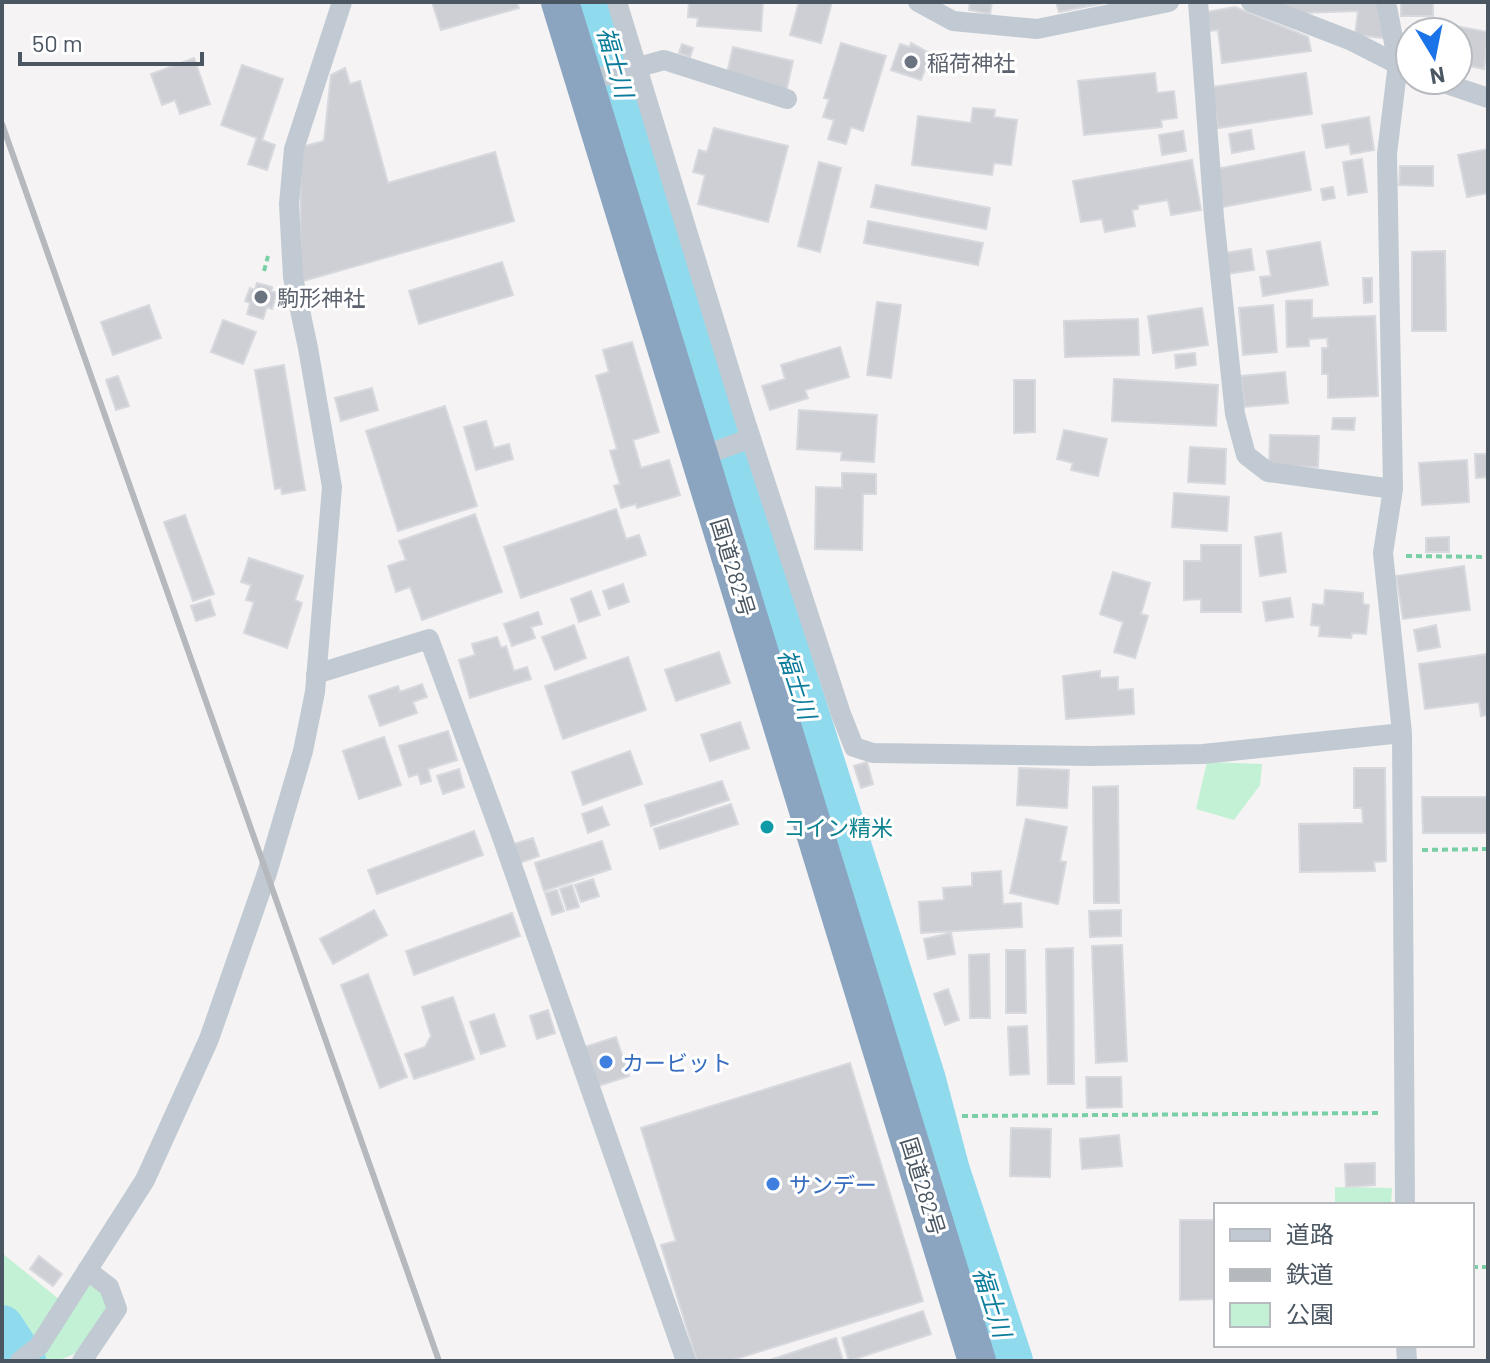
<svg xmlns="http://www.w3.org/2000/svg" width="1490" height="1363" viewBox="0 0 1490 1363" font-family="Barlow,'Noto Sans JP',sans-serif">
<rect width="100%" height="100%" fill="#f5f3f3"/>
<path fill="#c3f1d5" d="M1207,762L1262,764L1260,785L1234,820L1196,809Z
M1335,1187L1392,1188L1391,1205H1335Z
M2,1253L60,1300L34,1339L2,1303Z
M92,1281L109,1290C106,1323 85,1361 48,1361L42,1353Z"/>
<g fill="none" stroke-linecap="round" stroke-linejoin="round">
<path stroke="#90daee" stroke-width="44" d="M598,2L629,120L762,572L924,1080L948,1171L1011,1361
M2,1327L24,1361"/>
</g>
<path fill="#cdcfd5" stroke="#d7d9de" stroke-width="2" d="M432,2H517L519,8L441,30Z
M689,2H763L761,31L697,26L698,18L688,17Z
M799,2H832L821,43L790,35Z
M970,2H992L990,14L969,10Z
M1056,2H1109L1059,12Z
M1277,2H1379L1384,38L1355,35L1358,11L1300,13Z
M1401,2H1433V16H1401Z
M1235,7L1308,37L1311,51L1222,63L1218,30L1210,31L1206,12Z
M1445,24L1488,32L1484,69L1458,64V32H1443Z
M841,43L886,56L863,131L851,127L846,144L828,139L834,120L823,117L829,99L824,98Z
M911,43L931,54L921,80L891,70L900,44L910,47Z
M682,44L693,48L690,57L679,53Z
M733,47L793,61L786,92L726,78Z
M194,58L210,104L180,114L175,100L162,105L151,74Z
M242,65L283,79L262,140L275,145L267,170L248,164L257,138L221,125Z
M345,68L350,84L360,81L388,183L495,152L514,221L300,282L301,147L324,141L331,75Z
M1155,73L1157,93L1174,91L1177,118L1161,120L1162,127L1084,135L1078,81Z
M1306,73L1312,114L1218,128L1212,87Z
M973,108L995,110L994,117L1017,120L1011,165L994,163L992,175L912,165L918,116L971,123Z
M1369,117L1374,150L1351,154L1349,144L1326,148L1322,125Z
M714,128L788,146L768,222L698,204L705,175L693,172L699,150L707,152Z
M1251,130L1254,149L1232,153L1229,134Z
M1183,131L1186,151L1162,155L1159,135Z
M1488,149V193L1467,197L1458,155Z
M1304,152L1311,190L1223,207L1216,169Z
M1362,159L1367,192L1348,195L1343,162Z
M1192,160L1201,210L1171,215L1168,200L1138,205V209L1132,210L1135,226L1105,232L1102,219L1081,222L1073,181Z
M819,162L841,168L820,252L798,246Z
M1400,166H1433V186L1399,185Z
M876,185L990,208L986,229L871,207Z
M1333,187L1335,198L1323,200L1321,189Z
M868,221L983,243L978,265L864,243Z
M1320,242L1328,285L1263,296L1260,277L1271,276L1267,251Z
M1251,249L1254,270L1227,274L1224,253Z
M1445,251L1446,331H1412V252Z
M502,262L513,295L419,324L409,291Z
M1363,278H1372V302L1364,303Z
M257,283L272,287L271,291L277,293L272,309L267,307L263,319L247,314L250,303L245,301L250,288L255,290Z
M1312,300V318L1375,316L1378,396L1328,398V374H1322V348H1328L1327,338L1309,339V346L1287,347L1286,301Z
M877,302L901,305L891,378L867,375Z
M149,305L161,338L113,355L101,322Z
M1273,305L1277,352L1243,355L1239,308Z
M1202,308L1208,345L1153,353L1148,316Z
M1138,319L1139,355L1065,357L1064,321Z
M223,320L256,332L243,364L211,352Z
M632,342L659,432L633,440L641,468L669,460L680,495L637,508L636,504L621,508L614,486L620,484L610,451L617,449L596,376L609,372L603,350Z
M840,347L849,377L805,390L808,398L770,410L762,386L785,379L781,365Z
M1195,353L1196,365L1176,368L1175,355Z
M284,365L305,490L282,494L281,488L275,489L255,370Z
M1285,372L1288,403L1244,407L1241,376Z
M118,376L129,406L116,410L106,380Z
M1114,379L1218,385L1216,426L1112,421Z
M1014,380H1035V432L1014,433Z
M372,388L378,410L341,421L335,398Z
M445,406L477,506L398,531L366,431Z
M799,410L877,415L874,462L841,460L842,452L797,449Z
M1333,418H1355L1354,430L1332,429Z
M486,421L494,448L509,444L513,459L476,470L464,427Z
M1064,430L1107,439L1098,476L1071,470L1073,463L1057,459Z
M1270,435L1319,436L1318,467L1269,466Z
M1190,447L1226,449L1225,484L1188,482Z
M1475,454H1488V477L1476,478Z
M1467,460L1469,502L1422,505L1419,463Z
M842,473L876,474V494H863L862,550L815,549L816,487L842,488Z
M1174,493L1229,497L1227,531L1172,527Z
M616,509L626,539L639,535L646,555L521,598L504,547Z
M475,514L502,592L422,620L410,587L396,592L388,566L406,560L399,541Z
M185,515L214,594L193,601L164,522Z
M1281,533L1286,572L1260,576L1255,537Z
M1449,537V552H1426V538Z
M1201,545H1241V612H1201V599L1184,600V561H1201Z
M249,558L303,576L295,600L302,603L287,648L244,633L254,602L246,600L251,585L241,582Z
M1464,566L1470,610L1403,619L1396,576Z
M1113,572L1150,583L1141,614L1148,616L1135,658L1114,652L1123,622L1100,614Z
M623,584L629,602L609,609L603,591Z
M1325,590L1363,593V604L1369,605L1366,634L1352,633L1351,638L1319,636L1320,626L1311,625L1313,604L1324,605Z
M591,591L600,615L579,622L571,599Z
M1290,598L1293,617L1266,621L1263,602Z
M210,600L215,615L196,621L191,606Z
M538,612L542,624L531,627L535,638L512,646L504,624Z
M574,625L586,658L555,670L542,637Z
M1436,625L1440,647L1418,651L1414,630Z
M497,637L501,648L506,646L514,671L527,667L531,679L470,698L459,660L475,655L472,644Z
M719,652L730,683L676,701L665,670Z
M1488,654V715L1481,716L1479,702L1425,709L1419,664Z
M628,657L646,710L563,739L545,686Z
M1100,671V678L1118,677V690L1133,689L1134,714L1066,719L1063,676Z
M422,684L427,697L413,702L417,713L380,726L369,696L398,686L400,692Z
M740,722L749,748L710,761L701,735Z
M448,731L457,760L428,769L431,781L421,784L418,774L409,777L399,746Z
M384,737L401,785L359,799L343,751Z
M630,751L642,784L583,805L572,772Z
M867,762L873,784L861,788L854,766Z
M1019,768L1069,770L1067,808L1017,805Z
M1354,768H1385L1386,861L1374,862L1375,871L1300,872L1299,824L1363,823L1362,808H1354Z
M459,769L464,787L443,794L437,776Z
M722,781L729,800L651,826L645,805Z
M1118,786L1119,903H1094L1093,787Z
M1422,797H1488V833H1423Z
M731,804L738,824L660,849L654,829Z
M602,807L609,825L588,833L582,814Z
M1026,819L1067,827L1060,861L1066,862L1058,904L1010,893Z
M771,821L775,829L763,834L760,825Z
M474,831L483,855L377,894L368,870Z
M533,838L539,856L517,864L511,845Z
M602,841L611,869L544,891L535,863Z
M1001,871L1003,904L1021,903L1022,927L921,933L919,902L944,900L943,888L972,886V873Z
M593,879L599,896L581,902L575,885Z
M572,885L579,907L567,910L560,889Z
M557,890L564,911L552,915L545,893Z
M374,910L387,935L333,964L320,939Z
M1121,910V936L1090,937L1089,911Z
M512,913L520,936L414,975L406,951Z
M951,933L955,954L928,959L924,939Z
M1122,945L1127,1061L1096,1063L1092,946Z
M1073,948L1074,1084H1048L1046,949Z
M1006,950H1025L1026,1013H1006Z
M989,954L990,1018H970L969,955Z
M368,974L407,1077L380,1088L341,985Z
M948,989L959,1020L945,1025L934,994Z
M453,997L474,1059L414,1079L405,1054L425,1047L431,1036L422,1007Z
M548,1010L555,1033L537,1039L530,1016Z
M494,1014L505,1046L481,1054L470,1022Z
M1027,1026L1029,1074L1010,1075L1008,1027Z
M616,1037L629,1076L595,1087L582,1048Z
M850,1063L923,1301L729,1361H697L661,1245L676,1241L641,1128Z
M1086,1077H1121L1122,1107L1087,1108Z
M1011,1128L1051,1129L1050,1177L1010,1176Z
M1119,1135L1122,1166L1082,1169L1080,1139Z
M1375,1163V1185L1346,1187L1345,1164Z
M1180,1220H1216V1299L1180,1300Z
M39,1256L62,1274L53,1286L30,1269Z
M923,1311L931,1334L849,1361L842,1338Z
M836,1338L843,1361H767Z"/>
<g fill="none" stroke-linecap="round" stroke-linejoin="round">
<path stroke="#7ad0a6" stroke-width="4" stroke-dasharray="6 4" stroke-linecap="butt" d="M264,271L268,256
M1406,556L1488,557
M1422,850L1488,849
M962,1116L1382,1113
M1472,1267H1488"/>
<path stroke="#c1cad2" stroke-width="20" d="M617,2L743,414L841,714L854,747L873,753L1092,756L1203,754L1402,733
M918,2L953,21L1037,29L1169,2
M1198,2L1214,217L1235,414L1246,455L1268,472L1393,489
M1251,2L1352,41L1405,68
M1386,2L1398,63L1387,154L1393,489L1383,553L1402,733L1405,1205
M1435,80L1488,98
M584,82L664,60L787,99
M700,457L751,438
M316,674L429,639L502,837L686,1361
M1406,1345L1407,1361
M20,1361L39,1346L145,1180L209,1039L267,873L303,751L315,692L332,487L308,348L293,277L289,204L294,149L342,2
M82,1361L117,1309L109,1287L87,1270"/>
<path stroke="#8ba5c1" stroke-width="38" d="M560,2L977,1361"/>
<path stroke="#b5b8bd" stroke-width="6" d="M2,124L439,1361"/>
</g>
<g fill="#6b7280" stroke="#fff" stroke-width="3">
<circle cx="911" cy="62" r="8"/>
<circle cx="261" cy="297" r="8"/>
</g>
<circle fill="#0f9aa8" stroke="#fff" stroke-width="3" cx="767" cy="827" r="8"/>
<g fill="#3f7fe0" stroke="#fff" stroke-width="3">
<circle cx="606" cy="1062" r="8"/>
<circle cx="773" cy="1184" r="8"/>
</g>
<g text-anchor="middle" dominant-baseline="central" stroke-width="6" stroke-linejoin="round" paint-order="stroke">
<g font-size="22" fill="#5b616d" stroke="#fff" text-anchor="start">
<text x="927" y="62">稲荷神社</text>
<text x="277" y="297">駒形神社</text>
</g>
<g font-size="22" fill="#4a5661" stroke="#fff">
<text transform="translate(734 567) rotate(73)">国道282号</text>
<text transform="translate(924 1186) rotate(73)">国道282号</text>
</g>
<g font-size="22" fill="#0d838f" stroke="#fff" text-anchor="start">
<text x="783" y="827">コイン精米</text>
</g>
<g font-size="22" fill="#366cbe" stroke="#fff" text-anchor="start">
<text x="622" y="1062">カービット</text>
<text x="789" y="1184">サンデー</text>
</g>
<g font-size="24" font-style="italic" fill="#0c7c9b" stroke="#fff">
<text transform="translate(616 62) rotate(74)">福士川</text>
<text transform="translate(798 684) rotate(72)">福士川</text>
<text transform="translate(993 1302) rotate(72)">福士川</text>
</g>
</g>
<rect width="1490" height="1363" fill="none" stroke="#4a5661" stroke-width="8"/>
<rect x="1214" y="1203" width="260" height="144" fill="#ffffff" stroke="#b7bbc0" stroke-width="2"/>
<rect x="1230" y="1229" width="40" height="12" fill="#c1cad2" stroke="#b7bbc0" stroke-width="2"/>
<text x="1286" y="1243" font-size="24" fill="#4a5661">道路</text>
<rect x="1230" y="1269" width="40" height="12" fill="#b5b8bd" stroke="#b7bbc0" stroke-width="2"/>
<text x="1286" y="1283" font-size="24" fill="#4a5661">鉄道</text>
<rect x="1230" y="1303" width="40" height="24" fill="#c3f1d5" stroke="#b7bbc0" stroke-width="2"/>
<text x="1286" y="1323" font-size="24" fill="#4a5661">公園</text>
<g transform="translate(1434 56) rotate(170)"><circle r="38" fill="#ffffff" stroke="#b7bbc0" stroke-width="2"/>
<path d="M0-6L14 30L0 20L-14 30Z" fill="#1a73e8"/>
<text y="-12" font-size="22" font-weight="bold" text-anchor="middle" fill="#4a5661">N</text>
</g>
<path d="M20 52v12h182v-12" fill="none" stroke="#4a5661" stroke-width="4"/>
<text x="32" y="52" font-size="24" fill="#4a5661" stroke="#ffffff" stroke-width="6" paint-order="stroke">50 m</text>
</svg>
